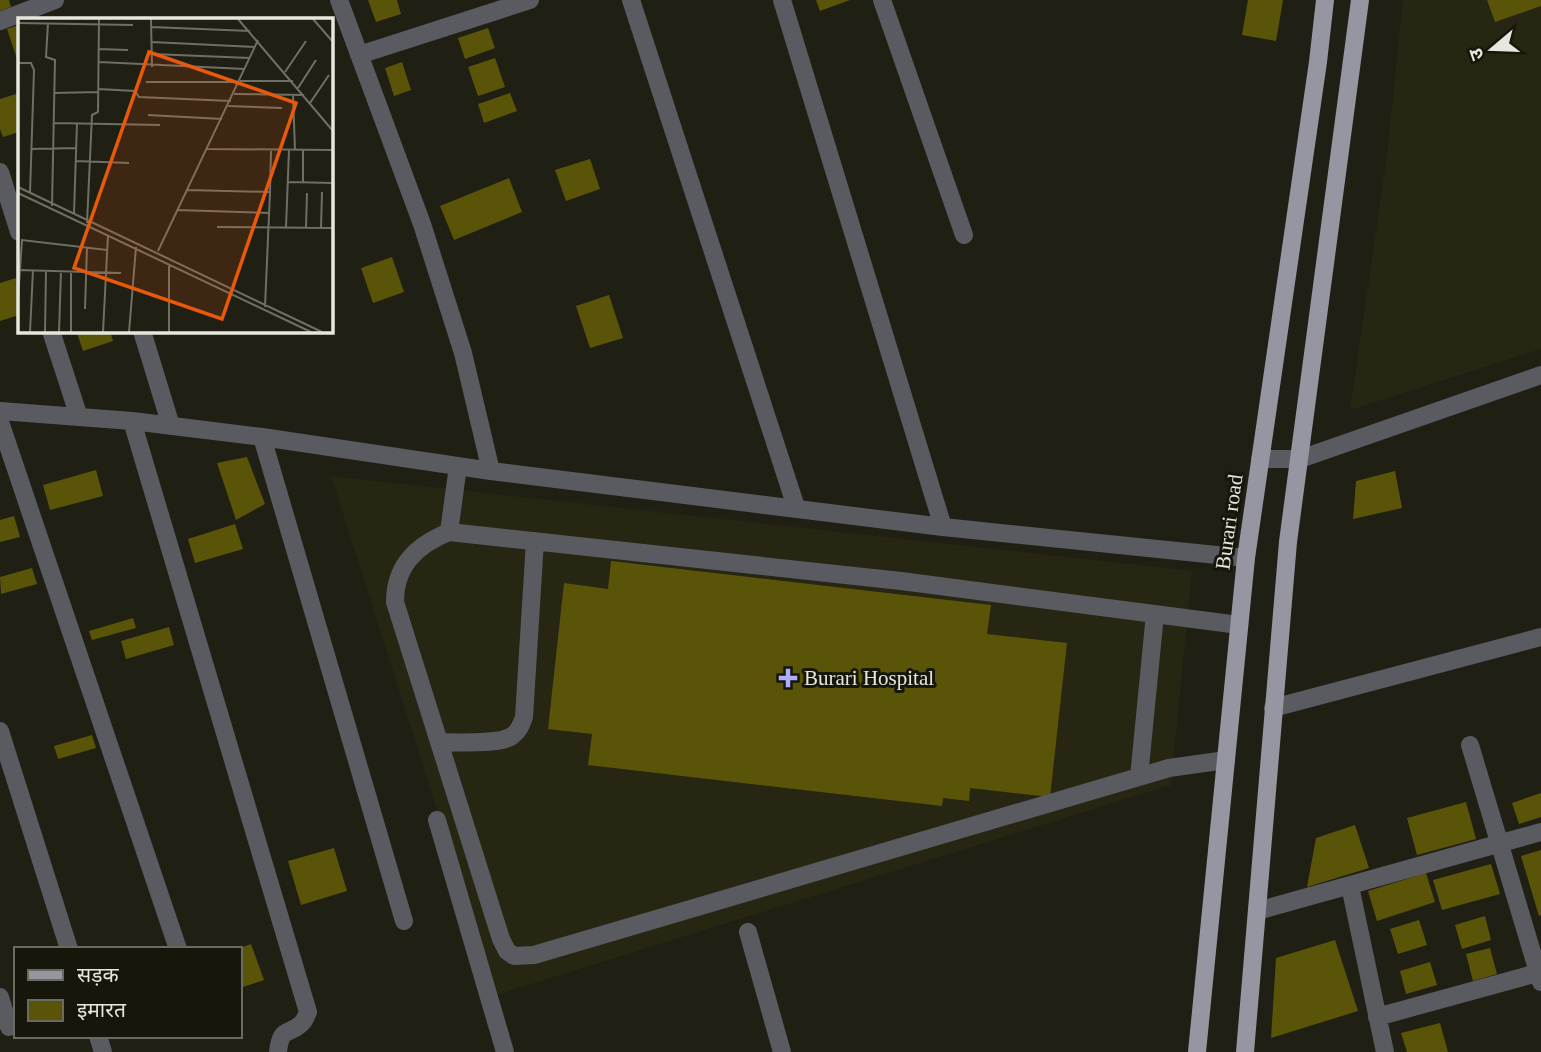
<svg xmlns="http://www.w3.org/2000/svg" width="1541" height="1052" viewBox="0 0 1541 1052" font-family="'Times New Roman','Noto Sans Devanagari',serif">
<rect width="100%" height="100%" fill="#201f13"/>
<path fill="#272613" d="M1403,0H1541V349L1350,410L1387,155Z
M331,476L1192,571L1171,785L496,995Z"/>
<path fill="#5a5408" d="M0,0H9L11,7L0,11Z
M368,0H397L401,14L376,22Z
M816,0H850L820,11Z
M1248,0H1283L1276,41L1242,35Z
M1487,0H1541V6L1495,22Z
M19,25V65L7,29Z
M488,28L495,48L465,59L458,38Z
M495,58L505,87L478,96L468,67Z
M402,62L411,90L394,96L385,68Z
M19,93V132L3,137L0,129V99Z
M510,93L517,111L484,123L478,104Z
M590,159L600,189L566,201L555,170Z
M509,178L522,212L454,240L440,206Z
M392,257L404,292L373,303L361,268Z
M16,278L19,289V315L0,321V283Z
M609,295L623,338L590,348L576,306Z
M85,331H110L113,341L83,351L77,333Z
M247,457L265,504L236,520L217,463Z
M96,470L103,496L50,510L43,485Z
M1395,471L1402,508L1353,519L1356,481Z
M14,516L20,537L0,542V520Z
M235,524L243,549L195,563L188,539Z
M611,561L991,605L987,634L1067,643L1050,797L970,788L969,801L943,798L942,806L588,765L592,734L548,729L564,583L608,589Z
M32,568L37,584L1,594L0,577Z
M133,618L136,628L92,640L89,631Z
M169,627L174,645L126,659L121,641Z
M92,735L96,748L58,759L54,746Z
M1541,793V817L1519,824L1512,803Z
M1466,802L1476,839L1417,855L1407,818Z
M1355,825L1369,868L1307,887L1316,838Z
M334,848L347,891L301,905L288,861Z
M1541,850V915L1539,916L1521,856Z
M1491,864L1500,894L1442,910L1433,880Z
M1426,873L1435,902L1377,921L1368,891Z
M1485,916L1491,940L1462,949L1455,925Z
M1419,920L1427,945L1398,954L1390,929Z
M1335,940L1358,1011L1271,1038L1276,958Z
M251,944L264,980L240,988V948Z
M1490,948L1497,974L1473,981L1466,954Z
M1430,962L1437,985L1406,994L1400,971Z
M1440,1023L1448,1052H1407L1401,1033Z"/>
<g fill="none" stroke-linecap="round" stroke-linejoin="round">
<path stroke="#5a5a61" stroke-width="18" d="M339,0L422,224L463,353L491,471
M631,0L796,507
M782,0L943,527
M882,0L964,235
M0,21L55,0
M359,55L530,0
M0,172L19,232
M51,331L79,417
M142,331L171,426
M0,411L132,421L262,437L491,471L943,527L1246,558
M132,421L308,1012C306,1016 305,1020 302,1023C289,1036 281,1025 278,1052
M0,422L178,949
M262,437L404,921
M1260,459H1300L1541,375
M449,532L458,466
M1273,708L1541,637
M0,731L69,949
M439,742C456,742 499,745 512,736C519,731 521,725 524,717L535,541
M1470,745L1541,982
M1226,760L1169,768L534,955L514,956L507,951L501,939L395,602C395,565 417,545 449,532L901,581L1239,625
M1139,777L1155,614
M437,820L505,1052
M1350,886L1385,1052
M1257,911L1541,832
M748,932L782,1052
M0,997L9,1027
M1377,1017L1541,972
M98,1036L103,1052"/>
<path stroke="#9696a3" stroke-width="18" d="M1197,1052L1246,558L1318,62L1325,0
M1245,1052L1288,542L1360,0"/>
</g>
<path fill="#aeaefb" stroke="#17160a" stroke-width="2.5" d="M784.5 667.5h7v7h7v7h-7v7h-7v-7h-7v-7h7z"/>
<g text-anchor="middle" dominant-baseline="central" stroke-width="6" stroke-linejoin="round" paint-order="stroke">
<g font-size="21" fill="#e8e7df" stroke="#17160a">
<text transform="translate(1229 522) rotate(-82)">Burari road</text>
</g>
<g font-size="21" fill="#e8e7df" stroke="#17160a" text-anchor="start">
<text x="804" y="678">Burari Hospital</text>
</g>
</g>
<g transform="translate(18 18)">
<rect width="315" height="315" fill="#201f13"/>
<path fill="none" stroke="#706f65" stroke-width="2" d="M133,1L134,49M220,1L315,113M295,1L315,24M0,5L115,7M30,5L28,39L37,42L34,188M133,9L232,13M134,24L237,29M81,31L110,32M134,36L232,40M81,44L227,51M0,45H13L16,52L12,175M267,54L288,23M222,63H275M128,64H221M280,70L298,42M80,71L117,73L121,79L213,83M36,75L80,74M216,76L286,77M275,77L277,132M292,85L311,57M210,88L264,90M130,97L204,101M36,105L142,107M13,131L58,130M189,131L315,132M58,143L111,145M270,164L315,165M285,165V132M315,165V134M0,169L304,314M169,172L252,174L247,289M252,174L253,133M0,175L293,314M159,192L252,195M56,195L59,105M69,205L74,97L80,94L81,1M199,209L315,210M268,209L271,132M288,209L289,175M303,210L304,174M140,233L240,22M1,252L103,255M0,281L4,222L89,232M67,291L69,229M12,314L15,252M27,314L28,253M41,314L43,253M53,314V253M85,314L90,217M111,314L118,229M151,314V246"/>
<path fill="#e8590c" fill-opacity="0.15" stroke="#e8590c" stroke-width="3.5" d="M131,34L278,85L204,301L56,250Z"/>
<rect width="315" height="315" fill="none" stroke="#e8e7df" stroke-width="3.5"/>
</g>
<rect x="14" y="947" width="228" height="91" fill="#17160a" stroke="#6b6a5f" stroke-width="2"/>
<rect x="28" y="970" width="35" height="10" fill="#9696a3" stroke="#6b6a5f" stroke-width="2"/>
<text x="77" y="982" font-size="21" fill="#e8e7df">सड़क</text>
<rect x="28" y="1000" width="35" height="21" fill="#5a5408" stroke="#6b6a5f" stroke-width="2"/>
<text x="77" y="1017" font-size="21" fill="#e8e7df">इमारत</text>
<g transform="translate(1492 49) rotate(251)" stroke="#17160a" stroke-width="5" paint-order="stroke">
<path d="M0-5L12 26L0 18L-12 26Z" fill="#e8e7df"/>
<text y="-10" font-size="19" font-weight="bold" text-anchor="middle" fill="#e8e7df">उ</text>
</g>
</svg>
